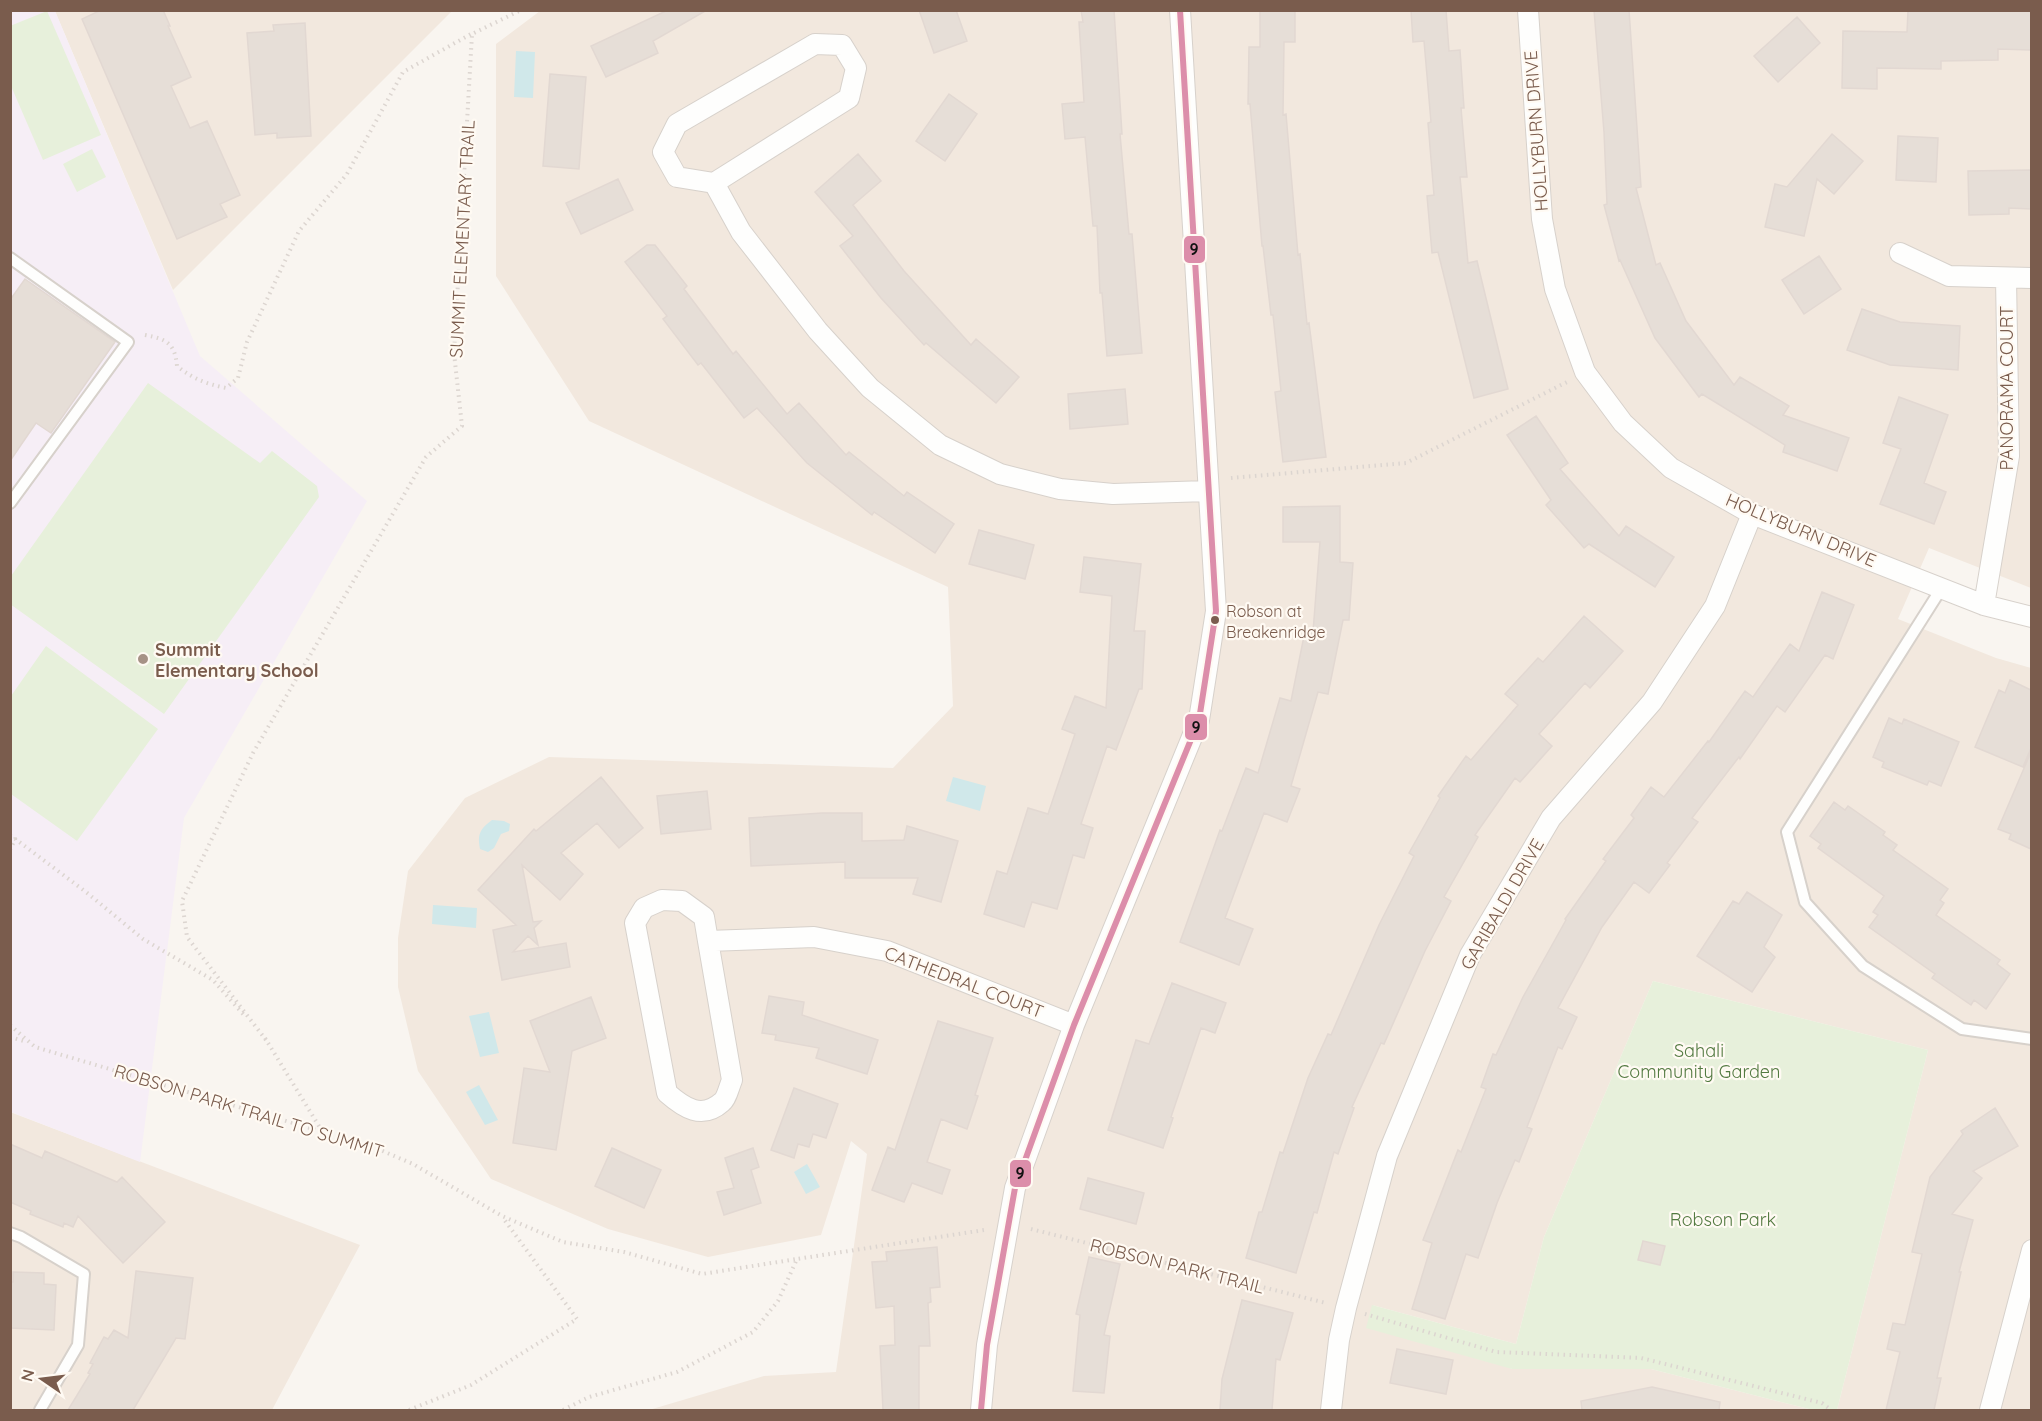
<svg xmlns="http://www.w3.org/2000/svg" width="2042" height="1421" viewBox="0 0 2042 1421" font-family="Quicksand,sans-serif">
<rect width="100%" height="100%" fill="#f9f5f0"/>
<path fill="#f2e8de" d="M55,11H452L173,290Z
M540,11H2031V588L1929,548L1898,619L1996,658L2031,668V1410H1837L1928,1050L1653,981L1544,1237L1516,1344L1372,1305L1512,1369H1651L1813,1410H649L764,1376L836,1372L867,1154L851,1141L821,1235L708,1257L608,1229L491,1179L418,1071L398,987V938L408,871L465,798L549,757L893,768L953,706L948,587L589,421L496,276V44Z
M10,1112L360,1245L272,1410H11Z"/>
<path fill="#f6eef6" d="M10,11H55L200,356L367,501L184,818L140,1162L11,1112Z"/>
<path fill="#e7f0db" d="M47,11L101,135L43,160L11,86L10,26Z
M92,149L106,177L77,192L63,164Z
M148,383L260,463L272,451L317,486L319,497L164,714L10,604L11,576Z
M46,646L158,729L77,841L11,794V696Z
M1653,981L1928,1050L1837,1410H1813L1651,1369H1512L1366,1328L1372,1305L1516,1344L1544,1237Z"/>
<path fill="#d0e8ea" d="M516,51L535,52L533,98L514,97Z
M953,777L986,786L980,811L946,801Z
M492,820L504,821L510,824L509,831L501,834L494,848L488,852L480,849C477,834 480,829 492,820Z
M433,905L477,908L476,928L432,924Z
M489,1012L499,1053L480,1057L469,1016Z
M479,1085L498,1120L485,1125L466,1092Z
M807,1164L820,1187L806,1194L794,1172Z"/>
<path fill="#e6ded7" stroke="#e2d8d2" stroke-width="1.5" d="M101,10H163L170,26H168L191,77L171,86L190,128L207,121L240,195L220,204L227,217L177,239L82,19Z
M668,10H707L653,41L658,53L606,77L591,46Z
M919,10H956L967,41L934,53Z
M1081,10H1114L1122,134H1120L1129,234H1132L1142,353L1107,356L1102,293H1100L1097,226H1093L1085,137L1065,139L1062,104L1084,102L1079,22H1083Z
M1260,10H1295V42H1284L1283,115L1286,114L1298,255L1300,254L1307,324L1309,323L1326,457L1283,462L1275,392L1281,391L1273,315H1271L1263,246H1262L1250,104H1248L1249,47H1260Z
M1411,10H1446L1449,51L1460,50L1464,108H1461L1467,177H1460L1468,263L1477,261L1508,389L1474,398L1438,252L1432,253L1427,196L1434,195L1428,123L1431,122L1424,41L1413,42Z
M1594,10H1629L1641,187L1636,188L1656,265L1660,263L1686,321L1734,385L1740,377L1789,406L1783,415L1849,438L1837,471L1783,452L1785,445L1702,394L1699,397L1655,338L1620,260L1619,261L1604,205L1607,204L1604,132Z
M1963,10H2031V50L1998,49V60L1941,61V69L1877,68V89L1842,88L1843,31L1907,32L1908,11Z
M1797,17L1820,43L1778,82L1754,56Z
M305,23L311,136L277,138V133L255,135L247,33L274,31L273,25Z
M550,74L586,77L579,169L543,166Z
M949,94L977,114L945,161L916,141Z
M1832,134L1863,161L1834,194L1817,179L1804,236L1765,227L1775,184L1787,187Z
M1898,136L1938,138L1936,182L1896,180Z
M858,154L881,181L853,205L904,271L971,345L976,339L1019,377L996,403L926,343L924,345L881,298L840,246L853,236L815,192Z
M2031,170V209L2009,208V214L1969,215L1968,171Z
M618,179L633,210L581,234L566,203Z
M647,245H655L687,286L684,289L733,354L736,351L787,414L799,403L846,455L849,452L904,496L907,492L954,524L935,553L874,512L872,515L807,463L757,408L744,418L701,363L698,365L663,319L667,316L625,262Z
M1819,256L1841,289L1804,314L1782,280Z
M25,279L115,342L51,433L36,423L10,461V300Z
M1862,309L1900,322L1960,326L1958,370L1890,365L1847,350Z
M1125,389L1128,424L1070,429L1068,394Z
M1899,397L1948,415L1924,483L1946,492L1934,524L1880,504L1901,449L1883,443Z
M1536,416L1568,463L1560,469L1619,536L1626,526L1674,557L1655,587L1589,544L1584,548L1546,505L1551,500L1507,435Z
M1340,506V562L1353,563L1349,620H1343L1328,694L1318,692L1291,786L1300,789L1287,822L1264,813L1225,918L1253,929L1239,965L1180,942L1220,830L1222,831L1246,768L1258,773L1280,698L1291,701L1305,631L1313,632L1320,542H1283V507Z
M979,530L1034,545L1025,579L969,564Z
M1084,557L1141,564L1134,631H1145L1142,689H1139L1116,750L1107,746L1081,824L1093,828L1084,858L1073,855L1057,909L1032,902L1024,927L984,914L997,871L1007,874L1028,808L1048,814L1075,734L1062,729L1075,696L1106,708L1112,596L1080,592Z
M1822,592L1854,605L1833,659L1825,655L1785,712L1777,706L1740,759L1739,757L1692,818L1698,822L1667,863L1670,865L1649,893L1634,882L1602,927L1558,1008L1577,1017L1562,1049L1558,1047L1527,1127L1532,1129L1519,1162L1515,1160L1497,1203L1478,1258L1466,1254L1445,1319L1412,1309L1432,1243L1423,1240L1458,1150L1461,1152L1486,1089L1481,1087L1493,1054L1496,1055L1523,997L1566,920L1565,919L1606,861L1603,859L1634,818L1631,815L1651,787L1664,797L1708,741L1709,742L1745,691L1753,697L1790,644L1799,651Z
M1584,616L1623,651L1590,688L1585,683L1539,734L1552,746L1520,782L1515,778L1475,835L1478,837L1444,897L1451,901L1425,951L1384,1044L1381,1043L1352,1107L1354,1108L1338,1154L1334,1152L1317,1213L1314,1212L1296,1273L1246,1258L1259,1212H1262L1280,1152L1283,1153L1308,1078L1328,1034L1331,1035L1379,925L1414,856L1409,853L1440,798L1438,796L1466,756L1471,760L1518,705L1505,694L1538,658L1543,662Z
M2010,680L2031,690V748L2023,767L1975,747L1999,690L2005,693Z
M1889,718L1902,724L1904,719L1959,742L1941,786L1929,781L1927,785L1882,767L1884,762L1873,757Z
M2031,752V849L2009,839L2011,834L1998,829Z
M601,777L643,828L619,848L597,823L561,853L583,874L560,900L522,865L533,922L541,921L534,928L538,945L528,936L513,952L566,943L570,967L502,980L493,930L516,925L478,890L534,829L536,831Z
M707,791L711,829L661,834L657,796Z
M1834,802L1845,810L1848,806L1885,832L1883,835L1897,845L1893,850L1948,889L1940,900L1944,903L1936,915L2000,960L1997,964L2010,974L1986,1009L1974,1000L1971,1005L1932,978L1935,974L1869,927L1878,915L1873,912L1884,896L1818,848L1821,844L1810,836Z
M822,813H862V841L904,840L907,826L958,841L941,902L913,894L918,878H845V862L751,866L749,818Z
M1747,892L1782,915L1764,947L1775,957L1752,992L1697,956L1733,901L1739,904Z
M1172,983L1226,1003L1215,1033L1201,1028L1171,1117L1173,1118L1163,1148L1108,1130L1136,1040L1149,1044Z
M769,996L804,1002L802,1015L878,1040L867,1074L816,1058L819,1048L775,1040L776,1035L762,1033Z
M591,997L606,1038L572,1051L556,1150L513,1143L524,1068L550,1072L530,1021Z
M938,1021L993,1038L975,1095L978,1096L967,1129L941,1119L927,1162L950,1170L942,1194L912,1183L904,1202L872,1190L888,1147L895,1150Z
M794,1088L838,1104L826,1138L813,1134L809,1147L798,1144L794,1158L771,1150Z
M1995,1108L2018,1146L1973,1171L1982,1178L1952,1214L1973,1220L1959,1272H1961L1937,1378H1941L1934,1410H1886L1900,1352L1887,1349L1893,1323L1905,1325L1922,1254L1912,1252L1930,1177L1963,1134L1961,1131Z
M10,1144L42,1158L45,1151L117,1182L122,1177L165,1222L123,1263L78,1216L73,1227L64,1223L63,1227L30,1214L31,1211L10,1202Z
M612,1148L661,1170L644,1208L595,1186Z
M753,1148L759,1167L751,1170L761,1203L724,1215L717,1192L734,1188L725,1158Z
M1088,1178L1144,1193L1136,1224L1080,1209Z
M1643,1241L1665,1246L1660,1265L1638,1260Z
M937,1247L940,1287L930,1288L931,1302L928,1303L930,1346H919V1410H883L880,1346L895,1345L894,1306L876,1308L872,1262L887,1261L886,1252Z
M1089,1257L1120,1264L1104,1335L1110,1336L1104,1393L1073,1391L1080,1315L1076,1314Z
M136,1271L193,1278L185,1339L176,1338L133,1410H68L90,1374L88,1373L93,1364L90,1363L104,1337L108,1339L114,1330L128,1338Z
M13,1272L44,1273V1284L56,1285L54,1330L10,1328V1282H13Z
M1242,1300L1293,1313L1280,1360L1276,1359L1272,1410H1220L1222,1379Z
M1397,1349L1453,1360L1446,1394L1390,1383Z
M1652,1387L1720,1402L1719,1410H1582L1581,1401Z"/>
<g fill="none" stroke-linecap="round" stroke-linejoin="round">
<g stroke="#d7d1cb" stroke-width="14">
<path id="lane" d="M10,258L128,342L10,503
M1941,589L1787,832L1805,902L1863,966L1962,1029L2032,1039
M10,1233L21,1237L84,1274L78,1345L40,1410"/>
</g>
<g stroke="#d7d1cb" stroke-width="22">
<path id="street" d="M1528,10L1542,219L1555,289L1585,372L1623,423L1671,468L1752,514L1984,605L2032,617
M714,183L849,98L856,68L842,45L815,44L677,124L663,152L677,177L714,183L741,232L818,331L870,388L940,445L1000,474L1060,489L1113,494L1208,491
M1900,253L1949,276L2032,278
M1984,605L2009,456L2006,278
M708,941L732,1080C729,1087 727,1098 722,1102C702,1120 684,1108 667,1093L635,923L644,908L662,900L682,901L704,917L708,941L814,937L887,951L1074,1025
M981,1410L987,1345L1015,1188L1074,1025L1199,720L1216,611L1180,10
M1331,1410L1339,1340L1346,1308L1387,1156L1470,955L1551,818L1652,702L1715,606L1752,514
M1990,1410L2032,1250"/>
</g>
<path stroke="#dcd5d0" stroke-width="4" stroke-dasharray="1.5 4.5" stroke-linecap="butt" d="M145,335C166,339 175,343 177,366C193,379 207,384 226,388L238,378L247,342L299,231L347,174L403,72L471,34
M1231,478L1406,463L1567,382
M10,835L86,892L143,939L213,980L244,1015
M10,850L16,837
M10,1025L35,1047L371,1146L413,1164L502,1216L563,1242L624,1252L702,1274L797,1259
M10,1037L27,1042
M265,1038L322,1131
M266,1040L187,937L182,901L253,753L426,457L462,426L454,353L472,34L521,10
M1031,1229L1326,1303
M1365,1314L1496,1352L1641,1358L1822,1403L1831,1410
M409,1410L471,1385L577,1319L503,1218
M563,1410L589,1397L677,1372L753,1332L778,1301L797,1259L984,1230"/>
<use href="#lane" stroke="#fefefd" stroke-width="10"/>
<use href="#street" stroke="#fefefd" stroke-width="20"/>
<g stroke="#fffaf3" stroke-width="10">
<path id="bus-1" d="M981,1410L987,1345L1015,1188L1074,1025L1199,720L1216,611L1180,10"/>
</g>
<use href="#bus-1" stroke="#dc8eaa" stroke-width="6"/>
</g>
<circle fill="#7a5c4d" stroke="#fffaf3" stroke-width="2" cx="1215" cy="620" r="5"/>
<circle fill="#a69286" stroke="#fffaf3" stroke-width="2" cx="143" cy="659" r="6"/>
<g text-anchor="middle" dominant-baseline="central" stroke-width="4.5" stroke-linejoin="round" paint-order="stroke">
<g font-size="16" fill="#7a5c4d" stroke="#fffaf3" text-anchor="start">
<text x="1226" y="611">Robson at<tspan x="1226" dy="21">Breakenridge</tspan></text>
</g>
<g font-size="18" fill="#7a5c4d" stroke="#fffaf3">
<text transform="translate(1536 131) rotate(-94)">HOLLYBURN DRIVE</text>
<text transform="translate(462 239) rotate(-87)">SUMMIT ELEMENTARY TRAIL</text>
<text transform="translate(2006 388) rotate(-90)">PANORAMA COURT</text>
<text transform="translate(1801 530) rotate(23)">HOLLYBURN DRIVE</text>
<text transform="translate(1502 904) rotate(-60)">GARIBALDI DRIVE</text>
<text transform="translate(964 982) rotate(21)">CATHEDRAL COURT</text>
<text transform="translate(249 1111) rotate(17)">ROBSON PARK TRAIL TO SUMMIT</text>
<text transform="translate(1177 1266) rotate(14)">ROBSON PARK TRAIL</text>
</g>
<g font-size="18" font-weight="bold" fill="#7a5c4d" stroke="#fffaf3" text-anchor="start">
<text x="155" y="649">Summit<tspan x="155" dy="21">Elementary School</tspan></text>
</g>
<g font-size="18" fill="#537a41" stroke="#fffaf3">
<text x="1699" y="1050">Sahali<tspan x="1699" dy="21">Community Garden</tspan></text>
<text x="1723" y="1219">Robson Park</text>
</g>
</g>
<g stroke="#fffaf3" stroke-width="2">
<rect x="1183" y="235" width="23" height="29" rx="6" fill="#dc8eaa"/>
<rect x="1184" y="713" width="24" height="28" rx="6" fill="#dc8eaa"/>
<rect x="1009" y="1159" width="23" height="29" rx="6" fill="#dc8eaa"/>
</g>
<g font-size="16" text-anchor="middle" font-weight="bold" fill="#111">
<text x="1194" y="255">9</text>
<text x="1196" y="733">9</text>
<text x="1020" y="1179">9</text>
</g>
<rect width="2042" height="1421" fill="none" stroke="#7a5c4d" stroke-width="24"/>
<g transform="translate(42 1379) rotate(284)" stroke="#fffaf3" stroke-width="4.5" paint-order="stroke">
<path d="M0-4.5L10 22L0 15L-10 22Z" fill="#7a5c4d"/>
<text y="-9" font-size="16" font-weight="bold" text-anchor="middle" fill="#7a5c4d">N</text>
</g>
</svg>
